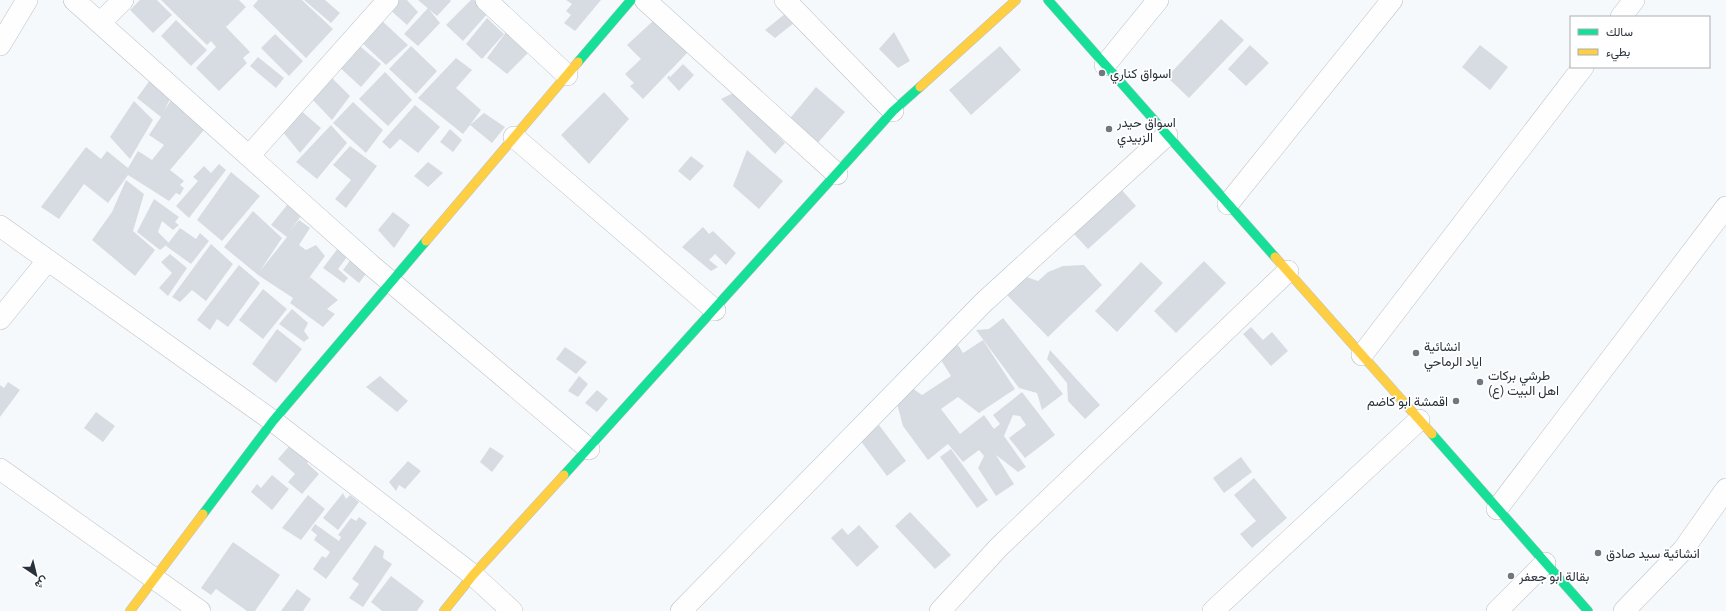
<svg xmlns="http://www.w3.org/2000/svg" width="1726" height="611" viewBox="0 0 1726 611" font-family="Ubuntu,Vazirmatn,sans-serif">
<rect width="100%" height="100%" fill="#f6f9fc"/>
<path fill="#d7dce3" d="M140,0H157L172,15L153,33L130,10Z
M161,0H239L246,7L226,27L250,52L243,58L247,63L219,91L196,68L216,47L211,41L207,45Z
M258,0H302L333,29L306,58L253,6Z
M304,0H325L340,13L331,23Z
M397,0H407L418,12L407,25L388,8Z
M418,0H450L451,1L437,16Z
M471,0H474L489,12L463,41L446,25Z
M566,0H601L575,31L564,23L571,15L566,11L572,4Z
M428,8L440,23L418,46L404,34Z
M786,13L794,23L775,38L765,30Z
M487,18L504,34L482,59L466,44Z
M380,19L408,45L386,65L360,41Z
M1221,19L1244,40L1189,98L1167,77Z
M176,20L207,50L191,66L161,36Z
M654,20L688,52L643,99L630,86L634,83L625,74L641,59L627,45Z
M509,28L531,50L507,74L487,58Z
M894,32L910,61L898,68L879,49Z
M275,34L303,61L289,76L261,48Z
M355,42L381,64L361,87L336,64Z
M1250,45L1269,63L1246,86L1228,69Z
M1480,45L1508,67L1490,90L1462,67Z
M411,46L437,71L416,94L389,69Z
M1000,46L1021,70L971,115L949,90Z
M258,57L284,78L276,88L250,66Z
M456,58L472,70L456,88L481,110L470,125L484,113L505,127L492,143L470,125L463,134L418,98Z
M683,64L694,75L679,91L667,78L669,75L670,77Z
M385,72L412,100L388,126L359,99Z
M328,74L350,96L332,120L310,97Z
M153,76L171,97L164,111L171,100L204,130L170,170L184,181L180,185L184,188L180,195L176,193L169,201L128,175L108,203L84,184L59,219L41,207L86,147L101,159L107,151L128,168L138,151L152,160L164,145L149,135L161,117L137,98Z
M816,87L845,112L815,146L787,122Z
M604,92L629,119L589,164L561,135Z
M735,92L785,143L775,154L721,99Z
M134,101L153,120L130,159L110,137Z
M353,102L383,130L366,153L333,123Z
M415,105L440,127L418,153L400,139L390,149L382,142Z
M299,109L321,128L300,153L282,131Z
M331,125L347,143L317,179L296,162Z
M450,129L462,140L453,152L440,142Z
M350,146L377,166L346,208L335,199L351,180L333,165Z
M747,150L783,181L759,209L733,186Z
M691,156L704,166L690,181L678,171Z
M428,162L443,173L428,187L414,176Z
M219,164L226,170L189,218L176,206L198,181L193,177L204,166L211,173Z
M231,172L260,196L222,241L197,220Z
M126,180L144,194L133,231L155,250L135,276L92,240L112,212Z
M1121,189L1136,206L1088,249L1073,233Z
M154,199L179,217L175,222L179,225L173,230L162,221L158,232L169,243L160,250L137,232Z
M291,200L304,212L290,231L299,220L310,228L299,245L306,250L316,245L325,256L306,282L310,277L338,300L327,309L335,314L323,327L290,303L293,298L258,275L224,247L253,211L282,238L260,271L287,237L271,225Z
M393,212L410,225L394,248L378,230Z
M703,227L709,234L713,231L736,253L726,265L715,254L709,260L718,267L711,271L682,247Z
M180,228L196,239L200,233L209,241L191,264L166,246Z
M211,244L233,264L206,301L192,290L180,302L172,297Z
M341,244L350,253L338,269L348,278L344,283L323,268Z
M356,252L372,266L359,283L343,270Z
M170,254L187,268L168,296L159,288L172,273L161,262Z
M1204,261L1226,283L1176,333L1154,311Z
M1141,262L1163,283L1117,332L1095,311Z
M239,265L260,283L228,327L217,319L210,330L197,320Z
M1084,265L1102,285L1048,337L1004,292L1021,275L1038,281L1048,272L1063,266Z
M263,289L287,309L263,339L239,320Z
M292,309L308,323L304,331L309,338L304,342L279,324Z
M1003,318L1063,394L1042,410L1037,393L1019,388L976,330L989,329Z
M1251,327L1263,340L1272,332L1288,351L1271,366L1243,334Z
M277,329L302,349L276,383L252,364Z
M983,340L1015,389L979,413L958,397L941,409L960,434L984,415L994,429L1000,424L993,415L1022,392L1055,435L1025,458L1009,438L1026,425L1020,416L1013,415L1004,436L1026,467L1018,472L996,455L1014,484L996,496L978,468L984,456L979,450L963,462L948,444L928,460L903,426L896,400L908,385L922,395L951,376L939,357L958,345L963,353Z
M565,347L587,362L576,374L556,359Z
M1050,350L1100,405L1085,419L1068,401L1067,383L1047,359Z
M380,376L408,401L397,412L366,387Z
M579,376L588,384L578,397L568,391Z
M8,382L20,390L0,417V385L4,388Z
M597,390L608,399L597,412L585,403Z
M96,412L115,426L103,442L84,428Z
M879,425L906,461L887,476L860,440Z
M291,444L310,460L307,463L319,474L302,494L288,482L295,474L278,459Z
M490,447L504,456L492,472L480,462Z
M951,449L988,500L977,508L940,457Z
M1241,457L1252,472L1224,493L1213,478Z
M408,461L421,471L405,489L399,485L396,491L389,482Z
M272,475L289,489L272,510L251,492L257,484L261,488Z
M1254,478L1287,518L1252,548L1240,534L1256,521L1234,495Z
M343,493L346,499L350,495L359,502L338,530L323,518Z
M308,495L325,509L301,540L282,528Z
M910,512L951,555L935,569L895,526Z
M359,517L367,523L326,579L313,569L322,556L326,558L330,552L314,540L317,535L311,530L315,524L339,541L341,537L338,535L351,518L356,521Z
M859,525L879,547L857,567L831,538L842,528L848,535Z
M233,542L280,575L255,611H247L216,589L211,595L201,588Z
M375,545L384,551L383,558L392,564L363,607L349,598L359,584L352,579Z
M391,576L424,601L417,611H382L371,602Z
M297,589L311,599L303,611H281Z"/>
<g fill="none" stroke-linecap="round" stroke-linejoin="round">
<g stroke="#bcc2c8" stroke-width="22">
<path id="street" d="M74,0L372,266L589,449
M486,0L567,75
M645,0L837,174
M785,0L893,111
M1621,17L1634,0
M100,23L123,0
M0,45L27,0
M1105,65L1158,0
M514,137L715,310
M249,156L388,0
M1228,204L1392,0
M0,226L273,421L473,575L512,611
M0,319L48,260
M1362,355L1583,67
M0,469L200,611
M1497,509L1726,207
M681,611L984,302L1167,135
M940,611L999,547L1288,271
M1213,611L1419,420
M1497,611L1545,563
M1624,611L1683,550L1726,489"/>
</g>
<g stroke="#bcc2c8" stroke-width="10">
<path id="fast" d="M1048,0L1275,257
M578,62L631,0
M1432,434L1588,611
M564,475L893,111L920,87
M203,514L273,421L426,241"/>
</g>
<g stroke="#bcc2c8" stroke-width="10">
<path id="slow" d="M920,87L1016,0
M426,241L578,62
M1275,257L1432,434
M130,611L203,514
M444,611L473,575L564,475"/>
</g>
<use href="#street" stroke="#fefeff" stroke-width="21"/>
<use href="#fast" stroke="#16e098" stroke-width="9"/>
<use href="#slow" stroke="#ffcf43" stroke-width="9"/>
</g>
<g fill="#71777f" stroke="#fff" stroke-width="1.5">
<circle cx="1102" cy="73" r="4"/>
<circle cx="1109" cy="129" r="4"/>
<circle cx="1416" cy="353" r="4"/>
<circle cx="1480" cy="382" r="4"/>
<circle cx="1456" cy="401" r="4"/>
<circle cx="1598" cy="553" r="4"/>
<circle cx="1511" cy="576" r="4"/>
</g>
<g text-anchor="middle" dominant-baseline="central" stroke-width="3.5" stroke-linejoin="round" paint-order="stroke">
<g font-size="13" fill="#29313b" stroke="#fff" text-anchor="start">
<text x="1110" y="73">اسواق كناري</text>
<text x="1117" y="122">اسواق حيدر<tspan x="1117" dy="15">الزبيدي</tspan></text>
<text x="1424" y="346">انشائية<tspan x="1424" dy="15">اياد الرماحي</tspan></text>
<text x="1488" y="375">طرشي بركات<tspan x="1488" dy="15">اهل البيت (ع)</tspan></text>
<text x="1448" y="401" text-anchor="end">اقمشة ابو كاضم</text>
<text x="1606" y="553">انشائية سيد صادق</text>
<text x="1519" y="576">بقالة ابو جعفر</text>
</g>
</g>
<rect x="1570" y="16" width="140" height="52" fill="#ffffff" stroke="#a9adb1"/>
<rect x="1578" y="29" width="20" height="6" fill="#16e098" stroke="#a9adb1"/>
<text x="1606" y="36" font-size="12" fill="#29313b">سالك</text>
<rect x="1578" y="49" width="20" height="6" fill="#ffcf43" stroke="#a9adb1"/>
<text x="1606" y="56" font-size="12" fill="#29313b">بطيء</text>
<g transform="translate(36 575) rotate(145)" stroke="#ffffff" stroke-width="3" paint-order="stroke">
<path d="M0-3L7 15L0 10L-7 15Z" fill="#29313b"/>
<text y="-6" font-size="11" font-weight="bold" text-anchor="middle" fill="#29313b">ش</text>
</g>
</svg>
